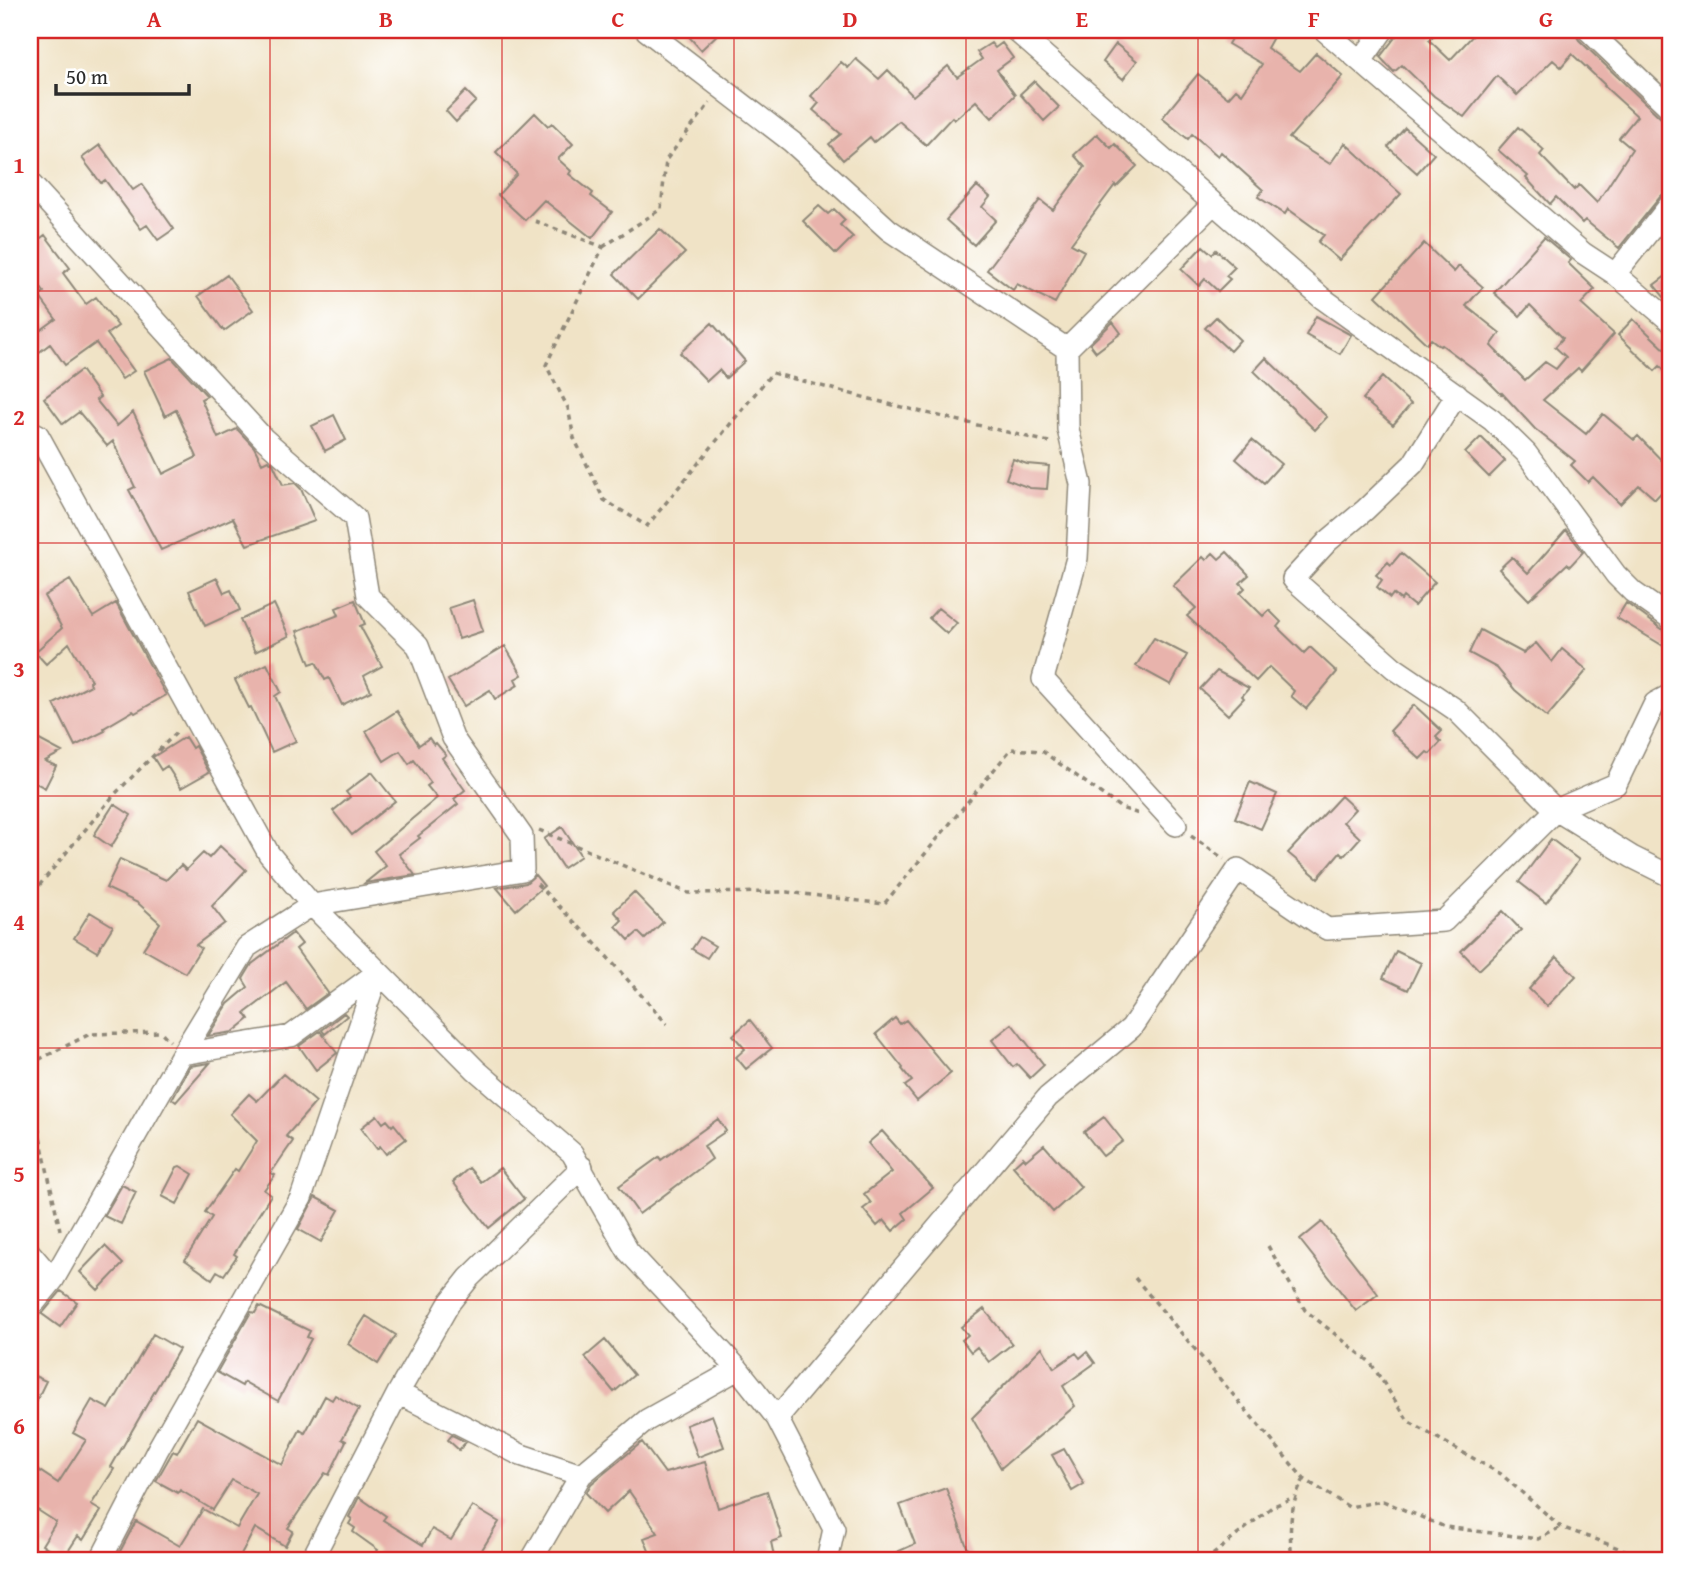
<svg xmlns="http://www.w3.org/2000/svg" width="1700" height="1591" viewBox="0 0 1700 1591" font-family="'Gentium Book Plus',serif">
<rect width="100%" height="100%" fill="#fff"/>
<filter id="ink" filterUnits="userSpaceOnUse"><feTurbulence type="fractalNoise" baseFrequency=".0143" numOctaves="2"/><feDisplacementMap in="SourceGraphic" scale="14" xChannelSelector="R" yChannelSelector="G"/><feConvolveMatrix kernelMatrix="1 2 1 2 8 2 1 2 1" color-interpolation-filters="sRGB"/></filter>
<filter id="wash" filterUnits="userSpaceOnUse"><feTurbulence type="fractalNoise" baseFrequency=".00686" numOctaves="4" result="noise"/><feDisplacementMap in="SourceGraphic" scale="28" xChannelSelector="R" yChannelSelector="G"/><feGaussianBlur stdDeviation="1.57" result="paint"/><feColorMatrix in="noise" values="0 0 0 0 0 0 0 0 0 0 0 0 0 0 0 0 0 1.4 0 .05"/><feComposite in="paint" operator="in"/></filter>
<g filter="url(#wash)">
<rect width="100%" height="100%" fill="#f0e3c6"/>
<g id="blocks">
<path fill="#e8b3ac" d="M683,30H722L701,50Z
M1236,30H1277L1267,48L1300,71L1316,53L1343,76L1289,138L1330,164L1345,143L1401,194L1339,260L1318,242L1324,235L1288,209L1285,214L1258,197L1263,190L1221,152L1218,156L1192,134L1188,139L1162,118L1198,74L1228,98L1236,89L1242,94L1262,64L1228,44Z
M1401,30H1441L1429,40L1450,60L1478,30H1573L1579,40L1661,118L1670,121V188L1660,197L1619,248L1585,220L1582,223L1556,197L1550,204L1526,178L1528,176L1498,150L1518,127L1544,150L1540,155L1574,190L1579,185L1597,203L1632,149L1619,138L1637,116L1604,86L1605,85L1572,54L1561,67L1553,60L1517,95L1497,76L1464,117L1434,96L1402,65L1394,72L1380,57Z
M991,43L995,48L1002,43L1013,58L997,70L1015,95L992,118L976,101L954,120L952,117L926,145L899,121L874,142L870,137L843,160L829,144L841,134L813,110L819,103L811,96L841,62L848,68L856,59L879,79L888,70L913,96L948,66L957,77L982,59L977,52Z
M1116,44L1137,61L1123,79L1103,62Z
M1034,81L1059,107L1044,121L1020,94Z
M466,91L476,101L456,122L446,111Z
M535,113L548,126L552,123L573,144L558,159L571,171L569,174L593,193L591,196L612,212L592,238L544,200L525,220L498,195L517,174L496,152Z
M1405,128L1434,154L1417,173L1388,147Z
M1097,134L1111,148L1115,144L1137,166L1116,187L1115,185L1071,244L1084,251L1055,303L1017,284L1013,290L987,270L1040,200L1053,210L1085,167L1074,155Z
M100,145L133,190L142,184L174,229L158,240L147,225L141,229L105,180L101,183L82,158Z
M977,186L990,197L982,207L996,220L974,245L946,220Z
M819,206L828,214L834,209L845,220L840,225L853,237L836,254L803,221Z
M660,229L685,253L638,299L614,274Z
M45,235L70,268L63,273L86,304L96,297L118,326L107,334L134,371L122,379L96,343L65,365L50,344L30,359V338L56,319L39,296L44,292L30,273V246Z
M1544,237L1571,260L1568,263L1595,289L1581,304L1614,334L1581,371L1578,368L1543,400L1586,434L1603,414L1634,440L1638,436L1670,469V483L1655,499L1639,485L1620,504L1593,477L1588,482L1571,465L1575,461L1535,429L1502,393L1501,394L1482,375L1442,345L1440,346L1431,339L1427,344L1376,296L1424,243L1454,272L1459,266L1483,287L1466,306L1500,333L1491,346L1525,380L1545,362L1556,369L1566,357L1555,347L1563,338L1530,305L1520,316L1494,293Z
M1203,246L1212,254L1216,250L1235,267L1226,276L1230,279L1218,291L1205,279L1199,286L1181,269Z
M1670,273V304L1654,285Z
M227,275L253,310L224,331L198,296Z
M1316,316L1351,335L1340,354L1306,335Z
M1216,317L1240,340L1230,351L1205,328Z
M1633,319L1670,354V377L1660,366L1655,371L1618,335Z
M1113,322L1121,333L1096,352L1090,344Z
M712,323L745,361L726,378L719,370L707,381L680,353Z
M172,358L207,396L201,399L218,438L237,429L254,447L262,463L268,460L273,464L283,485L295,483L301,489L315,521L247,545L233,518L161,550L129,490L135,487L113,441L107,446L79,412L63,424L44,398L81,370L100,397L96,400L117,426L133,412L163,474L197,457L176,410L165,416L144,371Z
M1266,358L1327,417L1315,430L1254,371Z
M1382,377L1411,404L1393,425L1363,399Z
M334,415L346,440L325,451L312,426Z
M1481,437L1505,461L1489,477L1465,453Z
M1252,440L1281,464L1264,483L1236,459Z
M1013,459L1027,464L1049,466L1047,489L1030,488L1006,479Z
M1566,530L1583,552L1570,566L1567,564L1529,600L1499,569L1512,557L1528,573Z
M1227,552L1249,575L1240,583L1245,588L1240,593L1263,616L1269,610L1281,622L1277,627L1304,653L1310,647L1337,672L1306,709L1291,696L1294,691L1269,667L1256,681L1187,616L1196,608L1173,586L1203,557L1206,560L1213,553L1219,559Z
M1401,553L1435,582L1414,606L1403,597L1401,600L1393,594L1390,598L1377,587L1382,580L1376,575L1388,562L1391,565Z
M217,578L224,593L231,590L240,610L205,626L189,591Z
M70,580L93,617L116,603L166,695L135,713L133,711L104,728L105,731L75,746L54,704L91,685L89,682L91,680L69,643L46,664L35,652L62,628L44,596Z
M355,600L365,624L360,626L382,666L364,676L371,691L342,705L329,678L325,680L316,662L310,664L297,631L339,615L336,608Z
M473,600L483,631L459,639L449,608Z
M1626,603L1662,629L1670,631V650L1617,618Z
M274,604L289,636L255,652L240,620Z
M938,608L957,623L947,634L929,618Z
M1480,630L1523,653L1536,643L1552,662L1562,649L1587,670L1547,717L1515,690L1497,668L1469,653Z
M1154,638L1187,655L1171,685L1136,666Z
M505,646L522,675L515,679L518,685L495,699L490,690L464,706L448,680Z
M267,664L281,692L275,696L296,741L272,752L251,707L249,708L235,680Z
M1217,671L1249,688L1242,696L1244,698L1228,715L1200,689Z
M1414,705L1442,731L1436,737L1441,742L1430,754L1427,752L1420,759L1390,731Z
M397,711L419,745L429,738L434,745L436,743L446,755L442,758L465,790L454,799L458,804L418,836L420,838L399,854L415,875L365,883L386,866L374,851L437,798L427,786L431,783L414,760L409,764L400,751L384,761L366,731Z
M30,735L62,752L45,761L56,766L45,788L30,780Z
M185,737L192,748L195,746L209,772L181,788L167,766L161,770L153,757Z
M372,772L395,801L352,835L333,811L350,797L346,792Z
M1250,782L1277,794L1261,829L1235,818Z
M1341,796L1355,809L1343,822L1360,838L1344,856L1340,852L1318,878L1288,853Z
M114,804L131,815L111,847L94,835Z
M562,827L581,856L563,868L544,839Z
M1551,839L1579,860L1546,903L1519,882Z
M220,846L246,870L212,906L225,923L196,945L201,948L185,973L143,949L160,923L138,903L106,888L120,859L166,880L181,865L186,870L203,853L209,858Z
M535,875L544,886L516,910L497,888L526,883Z
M634,892L663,922L645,939L638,932L629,940L616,926L622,920L614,911Z
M1503,911L1521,930L1479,970L1461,951Z
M90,912L113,926L97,952L74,938Z
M293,933L302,944L296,949L328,993L306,1009L286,982L245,1013L249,1019L233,1032L208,1036L228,1004L248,987L243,979L252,964Z
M700,937L715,946L707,958L692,949Z
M1396,951L1421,963L1408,990L1383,978Z
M1557,957L1576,976L1547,1006L1529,989Z
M344,1013L347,1016L325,1034L322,1030Z
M895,1018L900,1024L906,1020L951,1073L917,1101L905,1086L912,1081L902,1069L903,1068L876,1034Z
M750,1020L772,1048L746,1069L736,1057L745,1049L733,1035Z
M1012,1024L1044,1065L1030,1078L1017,1064L1013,1067L992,1040Z
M320,1031L337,1053L316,1070L299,1046Z
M210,1063L176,1102L172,1099L190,1066Z
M283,1074L316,1102L286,1136L293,1141L271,1173L275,1175L264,1190L271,1195L234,1254L237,1256L224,1275L217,1271L212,1279L185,1260L212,1217L205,1212L235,1169L238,1171L257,1141L230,1114L249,1094L257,1101Z
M377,1115L383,1123L387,1120L392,1126L394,1124L406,1139L386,1154L380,1146L377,1149L361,1128Z
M1104,1117L1123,1141L1103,1156L1084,1132Z
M718,1119L726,1131L704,1146L712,1159L639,1214L619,1186L659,1157L661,1160Z
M882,1131L933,1188L903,1213L907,1219L893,1231L884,1220L877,1226L863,1209L871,1203L864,1194L892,1172L868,1143Z
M1044,1145L1081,1187L1053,1212L1013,1166L1023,1157L1026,1160Z
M180,1166L193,1174L177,1204L162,1196L177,1167Z
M469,1168L481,1182L500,1168L524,1199L489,1228L453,1182Z
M122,1185L136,1192L121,1224L104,1216Z
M315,1197L339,1210L321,1242L298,1229Z
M1322,1222L1378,1294L1356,1311L1300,1240Z
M105,1246L123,1264L98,1290L80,1272Z
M61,1291L77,1302L60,1327L42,1314Z
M259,1306L310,1331L307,1337L311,1339L278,1401L244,1382L242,1386L217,1372L251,1312L255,1313Z
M984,1309L1012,1344L989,1362L977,1347L971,1352L962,1340L968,1335L961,1327Z
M366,1316L396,1335L378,1364L348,1344Z
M153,1334L179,1349L111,1467L114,1469L91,1505L101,1511L83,1540L78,1536L63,1559L42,1545L56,1522L30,1505V1476L35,1468L58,1483L86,1440L73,1433L92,1400L109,1409Z
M605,1340L634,1375L614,1392L585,1357Z
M1042,1347L1054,1368L1076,1353L1080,1358L1087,1352L1095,1363L1063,1386L1075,1406L1001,1468L972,1418Z
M30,1374L46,1381L30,1414Z
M335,1395L359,1409L342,1439L346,1441L329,1475L325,1473L288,1528L293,1531L285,1546L255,1528L238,1561H224L210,1553L205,1561H115L136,1521L180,1546L203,1509L237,1528L257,1494L232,1480L213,1510L180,1490L178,1493L156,1481L173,1451L177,1453L197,1418L282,1465L300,1430L305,1433L325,1396L332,1400Z
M712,1415L724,1447L698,1457L686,1425Z
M452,1435L466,1442L459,1450L448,1440Z
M642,1442L665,1473L705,1462L718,1508L767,1491L782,1538L771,1542L775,1561H653L644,1538L658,1533L629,1491L605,1513L586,1493L591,1484Z
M1064,1449L1084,1484L1072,1491L1052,1455Z
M946,1488L972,1561H877L915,1544L900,1505Z
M359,1497L386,1516L383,1520L423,1545L432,1529L451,1540L472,1506L499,1522L475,1561H382L374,1556L378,1550L353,1532L355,1528L349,1524L352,1519L349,1517Z"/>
</g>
</g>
<g filter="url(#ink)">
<use href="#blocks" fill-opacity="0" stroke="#8e8778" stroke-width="2"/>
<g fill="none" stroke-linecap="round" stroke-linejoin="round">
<g stroke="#8e8778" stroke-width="24">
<path id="minor" d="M646,30L792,142L889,230L1067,349L1213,204
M1015,30L1322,298L1492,420L1526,453L1616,575L1633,592L1670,618
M1324,30L1583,253L1615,274L1670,321
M1588,30L1670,108
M1361,61L1383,30
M30,183L264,439L355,518L368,596L418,646L453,738L522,836L523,870L312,905L247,947L182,1054
M1615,274L1670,205
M1067,349L1068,429L1081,484L1077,558L1043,679L1176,825
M1457,394L1413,464L1365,510L1328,541L1293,579L1394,668L1456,710L1556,810L1632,857L1670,876
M30,431L38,435L269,854L312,905L476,1070L572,1153L628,1251L738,1369L777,1418L834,1529L827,1561
M30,1253L53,1280
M30,1308L53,1280L182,1054L291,1036L378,972
M398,1393L521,1455L581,1475
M777,1418L1048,1097L1131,1028L1238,869L1327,929L1444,921L1556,810L1616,784L1655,703L1670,695
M100,1561L158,1449L301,1198L378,972
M311,1561L398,1393L450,1302L469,1278L582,1167
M531,1561L581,1475L647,1420L738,1369"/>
</g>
<path stroke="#8e8778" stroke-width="3.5" stroke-dasharray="5 5" stroke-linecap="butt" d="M535,221L603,247L546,365L568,408L574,438L604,500L647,526L772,373L893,405L1053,443
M603,247L661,209L666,160L710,103
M539,830L688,893L787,892L884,904L1011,749L1042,751L1121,808L1139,814
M1191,836L1224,859
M537,884L593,941L667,1024
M30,903L37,888L114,795L179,730
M30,1064L90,1034L161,1032L170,1041
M30,1089L60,1230
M1268,1246L1305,1310L1370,1362L1409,1422L1501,1474L1561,1527L1654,1561
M1135,1278L1304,1479L1349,1507L1383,1501L1445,1527L1538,1539L1561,1527
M1205,1561L1272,1507L1294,1497
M1292,1561C1289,1531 1289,1506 1304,1479"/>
<use href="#minor" stroke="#fff" stroke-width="21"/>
</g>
</g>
<path fill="none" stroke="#d62828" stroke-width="2" stroke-opacity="0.55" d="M270,30V1561M502,30V1561M734,30V1561M966,30V1561M1198,30V1561M1430,30V1561M30,291H1670M30,543H1670M30,796H1670M30,1048H1670M30,1300H1670"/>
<rect width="1700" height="1591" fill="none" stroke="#fff" stroke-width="77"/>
<path d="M56 84v10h133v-10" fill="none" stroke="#2b2b2b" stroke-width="3.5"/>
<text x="66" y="84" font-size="21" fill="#2b2b2b" stroke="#ffffff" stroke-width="5" paint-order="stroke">50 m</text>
<rect x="38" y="38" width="1624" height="1514" fill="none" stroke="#d62828" stroke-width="2.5"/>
<g font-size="23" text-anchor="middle" font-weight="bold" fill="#d62828">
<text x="154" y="27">A</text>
<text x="386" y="27">B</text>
<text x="618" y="27">C</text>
<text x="850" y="27">D</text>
<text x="1082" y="27">E</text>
<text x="1314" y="27">F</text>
<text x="1546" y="27">G</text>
<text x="19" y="173">1</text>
<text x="19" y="425">2</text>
<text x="19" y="677">3</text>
<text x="19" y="930">4</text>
<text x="19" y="1182">5</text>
<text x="19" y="1434">6</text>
</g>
</svg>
